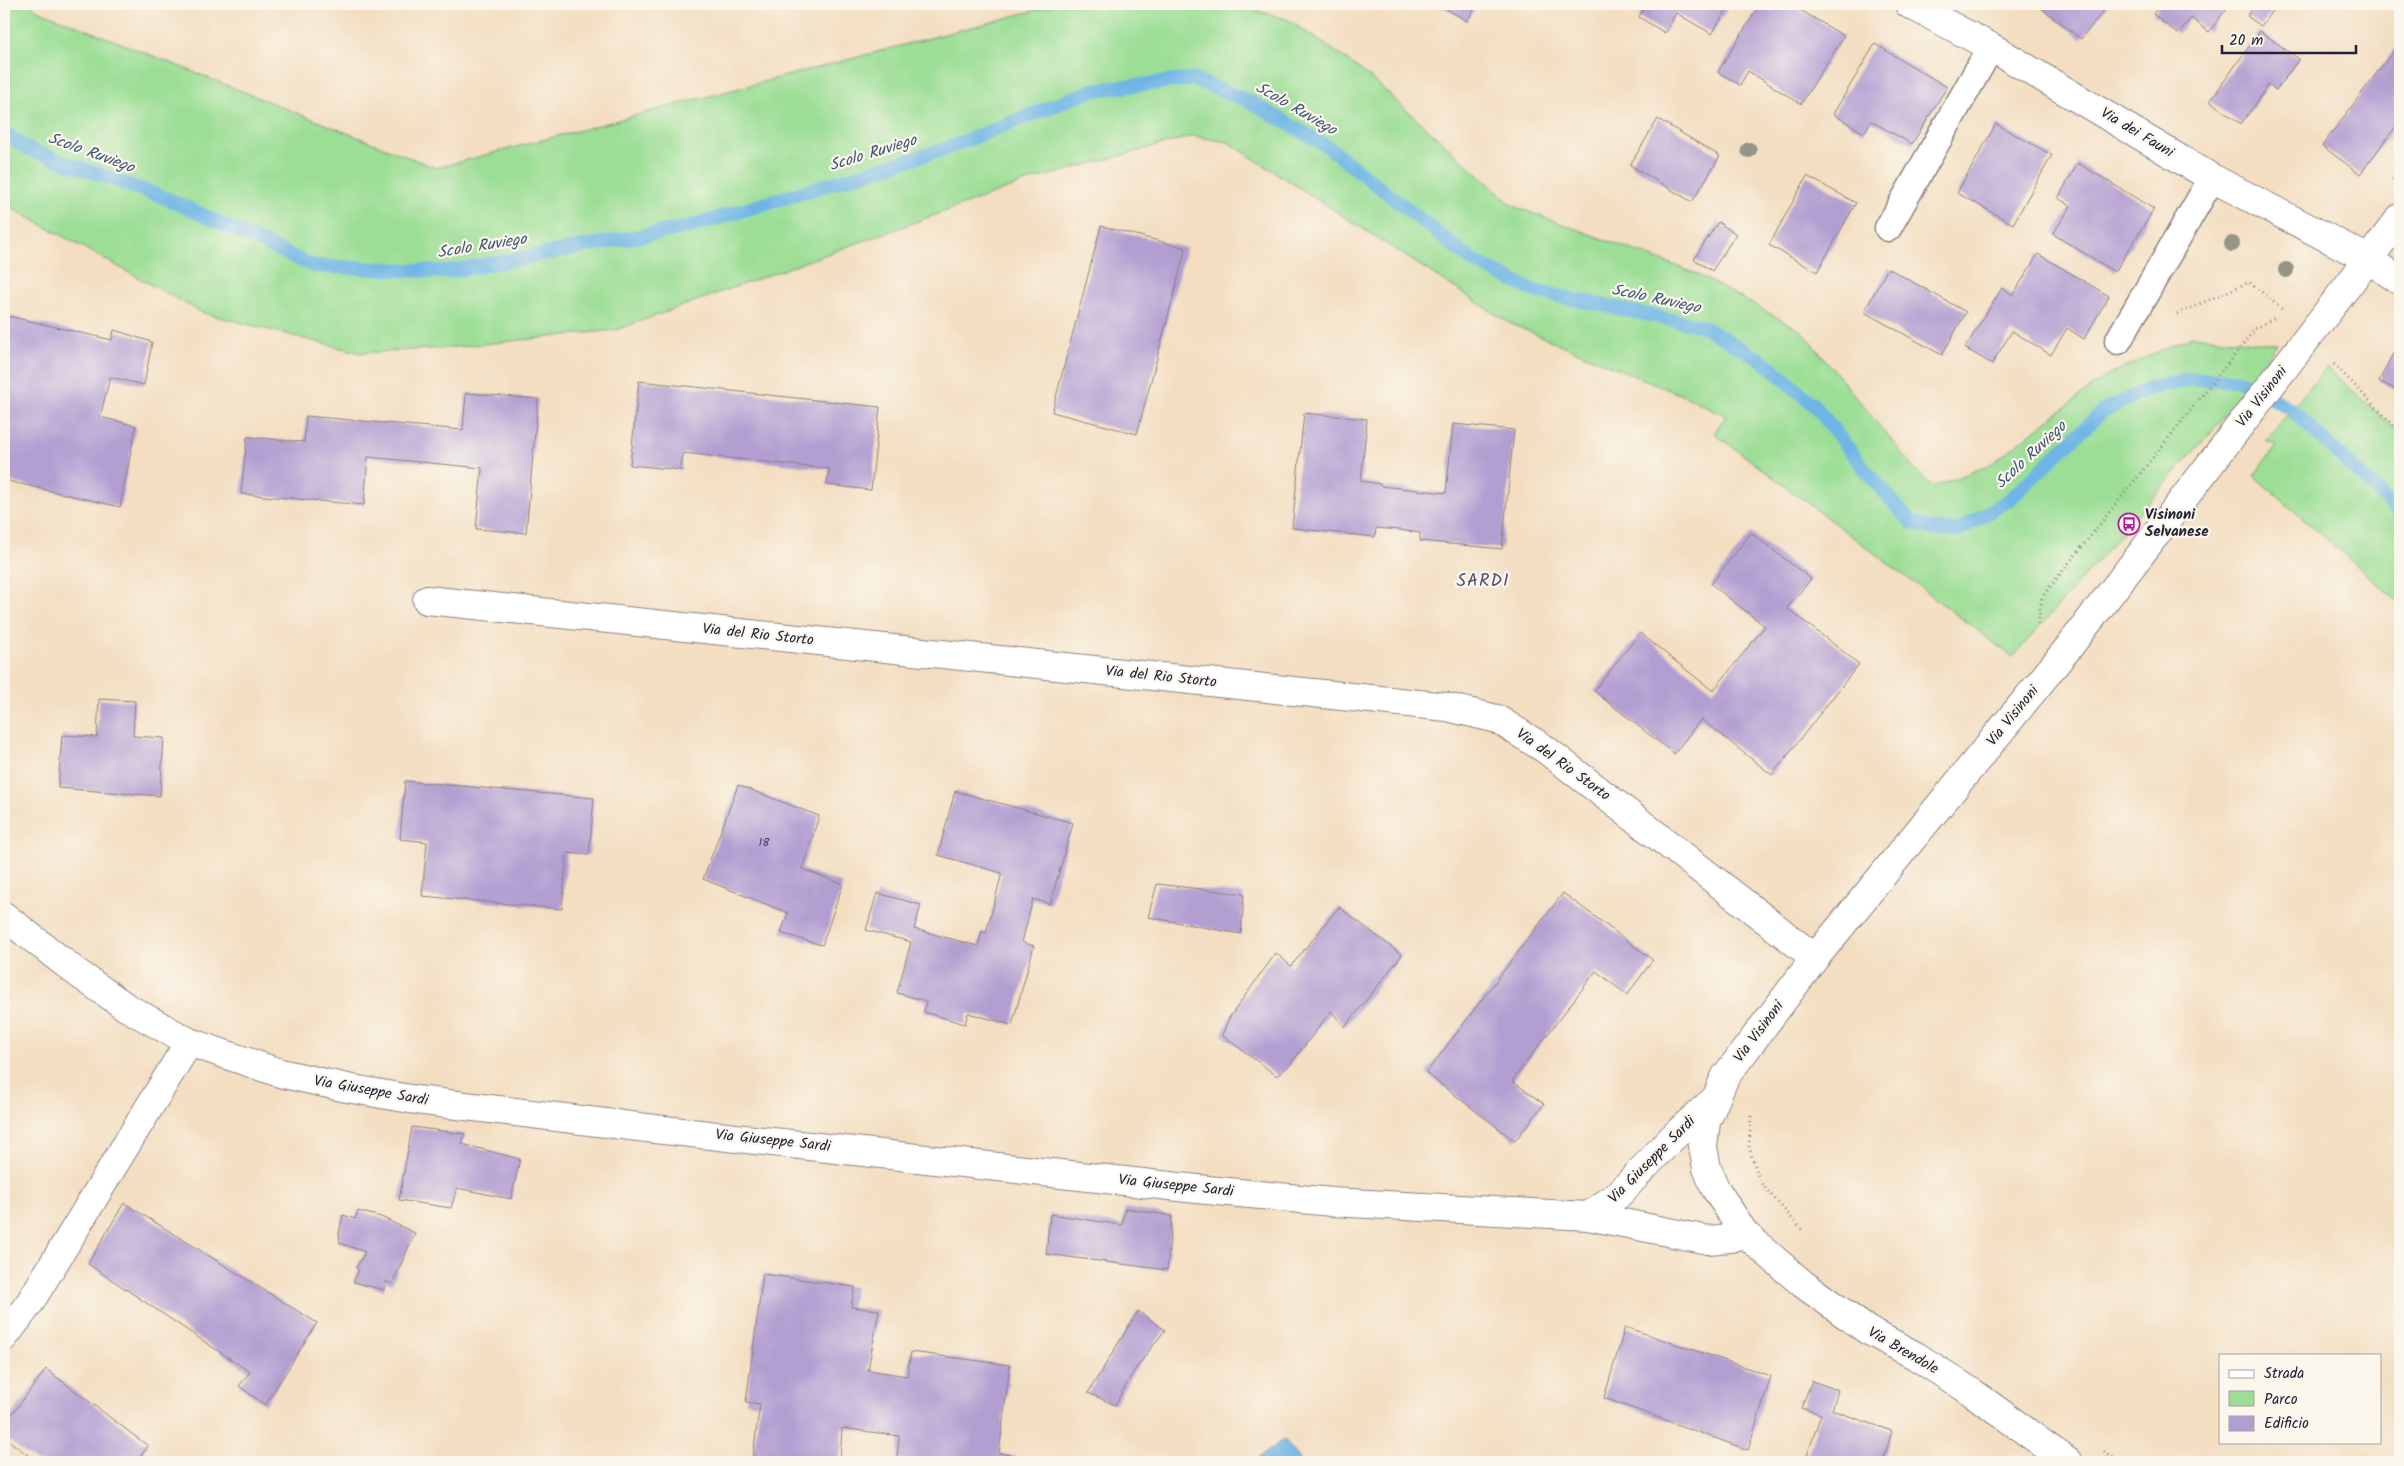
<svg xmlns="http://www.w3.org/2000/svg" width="2404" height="1466" viewBox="0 0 2404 1466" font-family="Kalam,sans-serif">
<rect width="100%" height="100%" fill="#fbf7ec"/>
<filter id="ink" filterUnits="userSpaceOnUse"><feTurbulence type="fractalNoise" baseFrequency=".02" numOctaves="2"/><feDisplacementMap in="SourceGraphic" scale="10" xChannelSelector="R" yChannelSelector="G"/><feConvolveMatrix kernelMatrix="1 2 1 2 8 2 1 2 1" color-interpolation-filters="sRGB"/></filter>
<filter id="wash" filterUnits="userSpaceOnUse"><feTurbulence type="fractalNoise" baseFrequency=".0096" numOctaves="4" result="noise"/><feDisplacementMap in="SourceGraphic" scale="20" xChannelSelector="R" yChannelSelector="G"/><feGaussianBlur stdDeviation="1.12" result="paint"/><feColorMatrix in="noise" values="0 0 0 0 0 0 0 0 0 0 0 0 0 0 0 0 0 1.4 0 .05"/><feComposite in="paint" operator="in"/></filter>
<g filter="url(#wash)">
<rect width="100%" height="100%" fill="#f3dec1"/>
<path fill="#9cde95" stroke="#5f8068" d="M4,4H30L37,10L436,168L1059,4H1231L1287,19L1339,54L1372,79L1513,206L1695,273L1802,331L1913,467L1933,487L1990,465L2106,376L2192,336L2277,344L2218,424L2013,657L1714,433L1726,416L1691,399L1511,324L1228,142L1193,136L1032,180L616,330L445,348L361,353L203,313L4,204Z
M2326,367L2400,433V603L2254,476L2277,445L2266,441Z"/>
<path fill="#6eb5e5" stroke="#486c90" d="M1284,1439L1301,1462H1258L1256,1460Z"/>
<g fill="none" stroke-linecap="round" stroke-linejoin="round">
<path stroke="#6eb5e5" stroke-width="14" d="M4,132L28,149L168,199L313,266L447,272L688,227L945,149L1093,90L1193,79L1249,101L1327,146L1473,261L1534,291L1702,326L1765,362L1816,407L1870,476L1911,522L1935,530H1959L2009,500L2103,411L2148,389L2192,379L2239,380L2291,409L2400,513"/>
</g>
<g id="blocks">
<path fill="#b29ed1" d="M1438,4H1478L1467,21Z
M1646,4H1730L1712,34L1676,13L1665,33L1639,17Z
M1760,4H1790L1844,36L1801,104L1748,71L1740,85L1718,72Z
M2043,4H2109L2081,39L2040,7Z
M2161,4H2230L2209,32L2191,18L2178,34L2153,14Z
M2256,4H2277L2261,26L2247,16Z
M2260,31L2299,59L2276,90L2269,85L2241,124L2210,101Z
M2400,42V121L2360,174L2322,146Z
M1875,44L1947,87L1912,144L1871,121L1864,133L1833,114Z
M1658,119L1720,156L1692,202L1630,165Z
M1996,124L2052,155L2013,224L1957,193Z
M2078,163L2154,209L2115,272L2053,234L2071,206L2058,198Z
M1807,176L1856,203L1817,272L1769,245Z
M1718,222L1736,234L1712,271L1694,259Z
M1101,226L1186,248L1137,434L1052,412Z
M2038,254L2109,296L2084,339L2067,328L2051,355L2012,331L1992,364L1965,348L2002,288L2013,295Z
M1888,268L1966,312L1942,355L1864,312Z
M4,315L112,340L114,330L152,342L144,385L110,377L100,417L136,426L120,507L4,480Z
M2400,340V392L2379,381Z
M639,381L880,407L871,490L827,485L829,469L683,453L681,470L630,465Z
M466,393L538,399L526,533L476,529L482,468L368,457L364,505L241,494L247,437L304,442L306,416L463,430Z
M1304,413L1367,419L1361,481L1380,484V486L1446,493L1453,424L1514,430L1502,549L1420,541V533L1400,530L1376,528L1375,537L1292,528Z
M1751,533L1811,579L1787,608L1859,664L1772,775L1701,719L1674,754L1594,691L1640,633L1713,691L1765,626L1711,584Z
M99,699L135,701L133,736L164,738L160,796L58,788L62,735L97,737Z
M405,781L594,798L589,855L567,853L562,909L422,896L427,842L400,839Z
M738,785L819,816L802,869L843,884L822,945L781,933L788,913L703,879Z
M955,791L1073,823L1050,904L1033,899L1022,942L1034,946L1012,1025L968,1013L965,1024L924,1012L926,1001L897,993L911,942L866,930L877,893L921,905L914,929L978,946L982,931L986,933L1002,873L938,855Z
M1157,884L1244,894L1241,934L1148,917Z
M1563,893L1653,960L1627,995L1596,971L1512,1081L1544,1104L1515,1141L1426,1073Z
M1339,907L1402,955L1345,1027L1331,1011L1289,1066L1277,1076L1222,1035L1229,1018L1276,953L1291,966Z
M412,1127L465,1134L462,1144L520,1159L511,1199L457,1188L451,1208L399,1200Z
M124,1203L317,1323L265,1405L239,1386L250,1372L88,1264Z
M1125,1208L1172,1216L1167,1270L1046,1254L1050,1214L1122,1225Z
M358,1211L381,1217L415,1233L392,1284L385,1281L384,1290L353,1282L359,1270L356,1268L365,1252L340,1243L339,1233L343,1215L355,1219Z
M763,1274L855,1287L851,1307L879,1310L868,1370L907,1376L911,1352L1010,1365L999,1453L1016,1456V1462H919L897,1459L899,1436L842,1428L840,1462H752L760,1404L746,1402Z
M1138,1311L1165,1330L1134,1371L1115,1405L1088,1393Z
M1625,1327L1771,1376L1748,1450L1604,1398Z
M46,1369L148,1446L136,1462H37L4,1437V1425Z
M1812,1381L1838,1390L1832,1410L1892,1431L1883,1462H1805L1821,1414L1801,1408Z"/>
</g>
</g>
<g filter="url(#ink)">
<use href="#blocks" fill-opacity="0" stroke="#8a807e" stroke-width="1"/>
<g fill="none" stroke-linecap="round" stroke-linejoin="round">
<g stroke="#8a807e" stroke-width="29">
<path id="lane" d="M1888,228L1991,47
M2118,341L2212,178"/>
</g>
<g stroke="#8a807e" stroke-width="30">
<path id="street" d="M1909,4L1991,47L2212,178L2368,259L2400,281
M427,600L1447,707L1497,719L1545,749L1815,958
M4,916L76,972L126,1007L189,1042L280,1073L347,1088L416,1100L655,1129L1197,1189L1332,1202L1588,1216L1708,1240L1730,1238L1744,1233
M1588,1216L1618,1195L1672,1138L1714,1100
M4,1337L29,1304L189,1042"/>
</g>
<g stroke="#8a807e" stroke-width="30">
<path id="secondary" d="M2068,1462L1973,1393L1916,1356L1867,1330L1803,1284L1744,1233L1715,1188L1707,1168L1703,1147L1706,1122L1725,1077L1815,958L2069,647L2400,218"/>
</g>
<path stroke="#8a807e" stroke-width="3" stroke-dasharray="1 4" stroke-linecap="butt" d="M2393,180L2400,172
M2177,314L2249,282L2282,309
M2334,364L2400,432
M2038,624L2042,597L2256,328L2274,318
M1751,1116L1749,1147L1760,1182L1802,1230
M2104,1451L2120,1462"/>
<use href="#lane" stroke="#fff" stroke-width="26"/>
<use href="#street" stroke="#fff" stroke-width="28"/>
<use href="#secondary" stroke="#fff" stroke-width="28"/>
</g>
<g fill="#949586">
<circle cx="1749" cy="150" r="8"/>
<circle cx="2232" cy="244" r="8"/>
<circle cx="2286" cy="270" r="8"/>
</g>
</g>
<defs>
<g id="bus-ring" transform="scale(1.125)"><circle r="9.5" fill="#fbf7ec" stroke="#b5179e" stroke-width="1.5"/><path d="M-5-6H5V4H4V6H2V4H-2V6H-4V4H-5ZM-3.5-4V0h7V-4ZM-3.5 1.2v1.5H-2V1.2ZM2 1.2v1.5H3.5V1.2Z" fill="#b5179e"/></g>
</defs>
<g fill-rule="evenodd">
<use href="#bus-ring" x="2129" y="524"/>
</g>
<g text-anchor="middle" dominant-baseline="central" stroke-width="4.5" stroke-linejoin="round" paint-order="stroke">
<g font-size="12" fill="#464160">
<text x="764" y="842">18</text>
</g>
<g font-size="15" fill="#22223b" stroke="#fbf7ec">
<text transform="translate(2137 133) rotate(31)">Via dei Fauni</text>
<text transform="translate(2262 397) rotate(-52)">Via Visinoni</text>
<text transform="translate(758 635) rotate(6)">Via del Rio Storto</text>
<text transform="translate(1161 677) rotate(6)">Via del Rio Storto</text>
<text transform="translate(2013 716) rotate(-51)">Via Visinoni</text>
<text transform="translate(1563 765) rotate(36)">Via del Rio Storto</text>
<text transform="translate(1759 1032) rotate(-53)">Via Visinoni</text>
<text transform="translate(371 1091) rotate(10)">Via Giuseppe Sardi</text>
<text transform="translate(773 1141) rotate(6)">Via Giuseppe Sardi</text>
<text transform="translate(1652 1160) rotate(-45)">Via Giuseppe Sardi</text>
<text transform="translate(1176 1186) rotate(6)">Via Giuseppe Sardi</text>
<text transform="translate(1903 1351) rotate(30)">Via Brendole</text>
</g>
<g font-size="15" font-weight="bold" fill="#22223b" stroke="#fbf7ec" text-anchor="start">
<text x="2145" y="515">Visinoni<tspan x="2145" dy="17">Selvanese</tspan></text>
</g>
<g font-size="16" font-style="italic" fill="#3d5576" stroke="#fbf7ec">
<text transform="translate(1296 109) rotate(30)">Scolo Ruviego</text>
<text transform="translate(91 153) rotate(20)">Scolo Ruviego</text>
<text transform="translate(873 153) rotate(-17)">Scolo Ruviego</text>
<text transform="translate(482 246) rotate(-9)">Scolo Ruviego</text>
<text transform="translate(1656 299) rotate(12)">Scolo Ruviego</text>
<text transform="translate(2031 455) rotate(-43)">Scolo Ruviego</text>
</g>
<g font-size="18" letter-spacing="1" fill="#544d70" stroke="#fbf7ec">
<text x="1483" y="581">SARDI</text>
</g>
</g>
<rect width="2404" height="1466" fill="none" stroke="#fbf7ec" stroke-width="20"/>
<rect x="2219" y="1354" width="162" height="90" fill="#fbf7ec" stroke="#a4a2a5"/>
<rect x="2229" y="1370" width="25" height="8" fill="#ffffff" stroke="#a4a2a5"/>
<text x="2264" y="1378" font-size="15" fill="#22223b">Strada</text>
<rect x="2229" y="1391" width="25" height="15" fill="#9cde95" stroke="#a4a2a5"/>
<text x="2264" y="1404" font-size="15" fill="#22223b">Parco</text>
<rect x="2229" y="1416" width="25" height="15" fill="#b29ed1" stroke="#a4a2a5"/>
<text x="2264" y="1428" font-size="15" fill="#22223b">Edificio</text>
<path d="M2222 45v8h134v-8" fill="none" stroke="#22223b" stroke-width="2.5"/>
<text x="2229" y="45" font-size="15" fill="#22223b" stroke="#fbf7ec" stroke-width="4" paint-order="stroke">20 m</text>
</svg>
